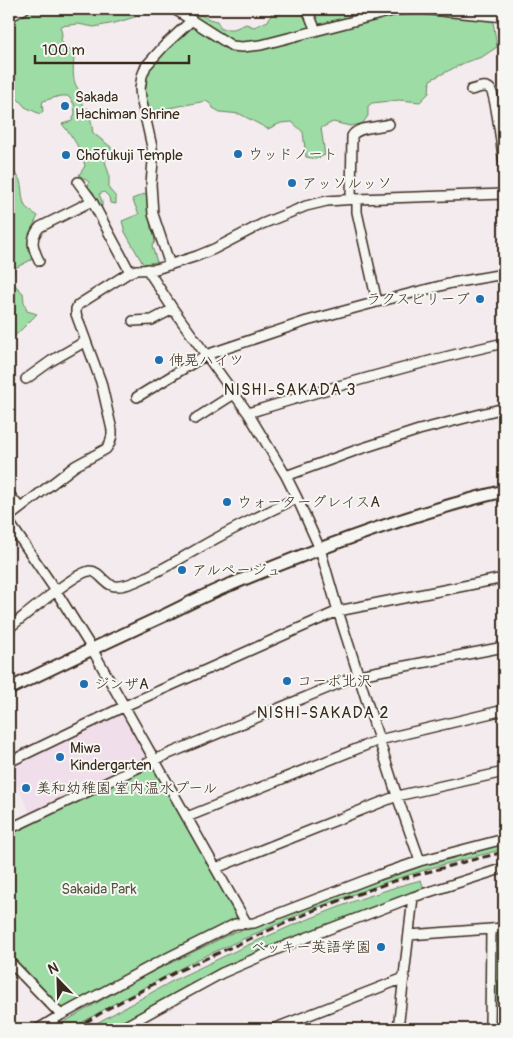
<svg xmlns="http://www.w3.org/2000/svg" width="513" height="1038" viewBox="0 0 513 1038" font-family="Pangolin,'Klee One',sans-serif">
<rect width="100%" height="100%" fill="#f4ebef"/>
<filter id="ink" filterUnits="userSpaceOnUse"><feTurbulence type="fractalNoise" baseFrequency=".02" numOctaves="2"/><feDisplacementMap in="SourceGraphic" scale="10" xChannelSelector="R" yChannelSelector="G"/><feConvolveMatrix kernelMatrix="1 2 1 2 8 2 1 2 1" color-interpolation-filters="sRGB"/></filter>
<g filter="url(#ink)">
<path fill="#f1deeb" d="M120,713L126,715L147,755L144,760L31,815L9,769V766Z"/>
<path fill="#9ddca5" stroke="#6c8362" d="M18,9H158L151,12L115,23L94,27L78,24L60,26L62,34L61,41L74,54C74,67 70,82 81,92V99L84,107L89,109L93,133L111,147V154L105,161L109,174V189L116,197V204L110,203L109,197L104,192L99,194L102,201V207H97L94,193L88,187L89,182L79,175L85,166C81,149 73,137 62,124L72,121L75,113L74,104L68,96H60L43,101L42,105L43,111L40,114L25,107L19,100L12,94L9,81V28C14,22 18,17 18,9Z
M163,9H197C201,17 208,19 217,21L221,29H234L246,24L254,27L268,21L274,9H332L335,12H349L359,9H398L448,17L468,14L486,17L493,21L497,47L482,57L466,62L430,80L429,93L420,102L399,100L372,103L368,106V116L362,124L350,126L333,122L321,128L325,155L316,159L306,157L303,132L292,122L281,123L268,129L240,114L220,112L213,108L212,105L206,101L148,112C146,102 142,91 145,80C149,60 175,41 190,26L180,18Z
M9,170C26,176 19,193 25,206C28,210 34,213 38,216L32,228L30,236L33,256L31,260L15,268L11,281L23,293L24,302L27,311L37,314L13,338L9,348Z
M147,193L151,229L153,230L155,242L152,246L157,262L143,264L125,232L122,221L139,214L132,199Z
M147,767H153L155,768L237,914L235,920C188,943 141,964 97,991C86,997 70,1010 59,1007L9,956V835Z
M504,843V849L434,867L393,880L310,910L252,935L196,960L112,1005L71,1029H52L138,979L234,932L249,929C293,912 337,894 382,878C422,864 463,854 504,843Z
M421,880L424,889L305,933L259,952L217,971L111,1029H86L176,979L250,944L291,926L357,900L399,886Z
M504,933V1029H494L495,939L498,935Z"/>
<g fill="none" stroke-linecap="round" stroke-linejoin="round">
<g stroke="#3b2a1e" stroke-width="12">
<path id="minor" d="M174,9L232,46L242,47L261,45L396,10L421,9L504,17
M307,9L316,31
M9,17L24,9
M471,90C477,89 485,84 490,89C496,95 502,151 504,163
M78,182L92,201L130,272
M351,199L352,136C358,126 378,128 389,124
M357,199V212L377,302
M39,261C33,248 29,239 40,227L92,201
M170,265L153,214L151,184L153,161L152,147L141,98L140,89L142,76L146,66L164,46L192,20
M147,269L173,309L248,413L286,476L297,498L320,549L338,611L397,796L420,861
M133,321L152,320L173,309
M26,379L51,361L86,341
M137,397L206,355L307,321L377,302L452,283L504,274
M248,413C333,387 418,362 504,343
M195,419L234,394
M286,476L357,450L419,430L504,408
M9,494L20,508
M9,517L75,466L106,449L110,443L112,435V430L101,382L76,314V309L78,305L130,272L136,270L156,269L197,256L214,249L262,224L306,206L327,201L357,199L504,194
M9,522L56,591L92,649L247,924
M9,628C22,618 77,571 90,571C99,571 103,582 111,585C118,588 130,584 137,581C164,570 189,553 215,539C242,524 270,511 297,498
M9,762L125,706L338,611L504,578
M187,817L379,740L504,710
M9,829L154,760L359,675L504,647
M216,868L397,796L504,772
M409,935L504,928
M9,961L61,1015
M38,1029L61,1015L155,964L235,924L254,923L379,875L420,861L504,839
M120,1029L222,973L287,945L413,897L504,868
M273,1029L404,978
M398,1029L413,897
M490,1029L491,929"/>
</g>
<g stroke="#3b2a1e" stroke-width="15">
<path id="tertiary" d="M9,689C60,664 111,640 163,616C186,605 208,593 232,584C320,547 411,513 504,491"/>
</g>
<use href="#minor" stroke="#f6f6f2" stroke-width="9"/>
<use href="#tertiary" stroke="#f6f6f2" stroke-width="11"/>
<path stroke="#3b2a1e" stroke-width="3" stroke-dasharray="8 4" stroke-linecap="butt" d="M75,1029L109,1008L178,971L317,909L391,882L464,862L504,852"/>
</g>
</g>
<g fill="#1f6fb2" stroke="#f6f6f2" stroke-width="2">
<circle cx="65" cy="106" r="5"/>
<circle cx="238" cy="154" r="5"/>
<circle cx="66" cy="155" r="5"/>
<circle cx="292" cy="183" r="5"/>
<circle cx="480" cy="299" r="5"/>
<circle cx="159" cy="360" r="5"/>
<circle cx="227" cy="502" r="5"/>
<circle cx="182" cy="570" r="5"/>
<circle cx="287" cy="681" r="5"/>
<circle cx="84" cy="684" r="5"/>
<circle cx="60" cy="757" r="5"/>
<circle cx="26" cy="788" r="5"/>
<circle cx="381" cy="947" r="5"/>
</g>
<g text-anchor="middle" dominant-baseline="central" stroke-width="4" stroke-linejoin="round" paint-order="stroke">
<g font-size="15" fill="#3b2a1e" stroke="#f6f6f2" text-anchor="start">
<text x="75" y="97">Sakada<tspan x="75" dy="17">Hachiman Shrine</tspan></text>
<text x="248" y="154">ウッドノート</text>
<text x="76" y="155">Chōfukuji Temple</text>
<text x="302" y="183">アッソルッソ</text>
<text x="470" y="299" text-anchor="end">ラクスビリーブ</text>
<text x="169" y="360">伸晃ハイツ</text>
<text x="237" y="502">ウォーターグレイスA</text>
<text x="192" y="570">アルページュ</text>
<text x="297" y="681">コーポ北沢</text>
<text x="94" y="684">ジンザA</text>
<text x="70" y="748">Miwa<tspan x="70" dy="17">Kindergarten</tspan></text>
<text x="36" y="788">美和幼稚園 室内温水プール</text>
<text x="371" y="947" text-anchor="end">ベッキー英語学園</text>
</g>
<g font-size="15" fill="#545640" stroke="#f6f6f2">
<text x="99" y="889">Sakaida Park</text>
</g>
<g font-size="16" letter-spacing="1" fill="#3b2a1e" stroke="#f6f6f2">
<text x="290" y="390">NISHI-SAKADA 3</text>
<text x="323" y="713">NISHI-SAKADA 2</text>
</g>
</g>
<rect width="513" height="1038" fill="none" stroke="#f6f6f2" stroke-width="30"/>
<rect x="15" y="15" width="483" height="1008" fill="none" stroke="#3b2a1e" stroke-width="2" filter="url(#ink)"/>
<g transform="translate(58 980) rotate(337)" stroke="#f6f6f2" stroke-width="4" paint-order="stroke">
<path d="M0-4L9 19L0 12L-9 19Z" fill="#3b2a1e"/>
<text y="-8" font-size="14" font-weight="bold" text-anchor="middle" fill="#3b2a1e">N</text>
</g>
<path d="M35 55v8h154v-8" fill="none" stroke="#3b2a1e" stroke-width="2.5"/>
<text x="42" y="55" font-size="15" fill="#3b2a1e" stroke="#f6f6f2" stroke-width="4" paint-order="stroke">100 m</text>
</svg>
